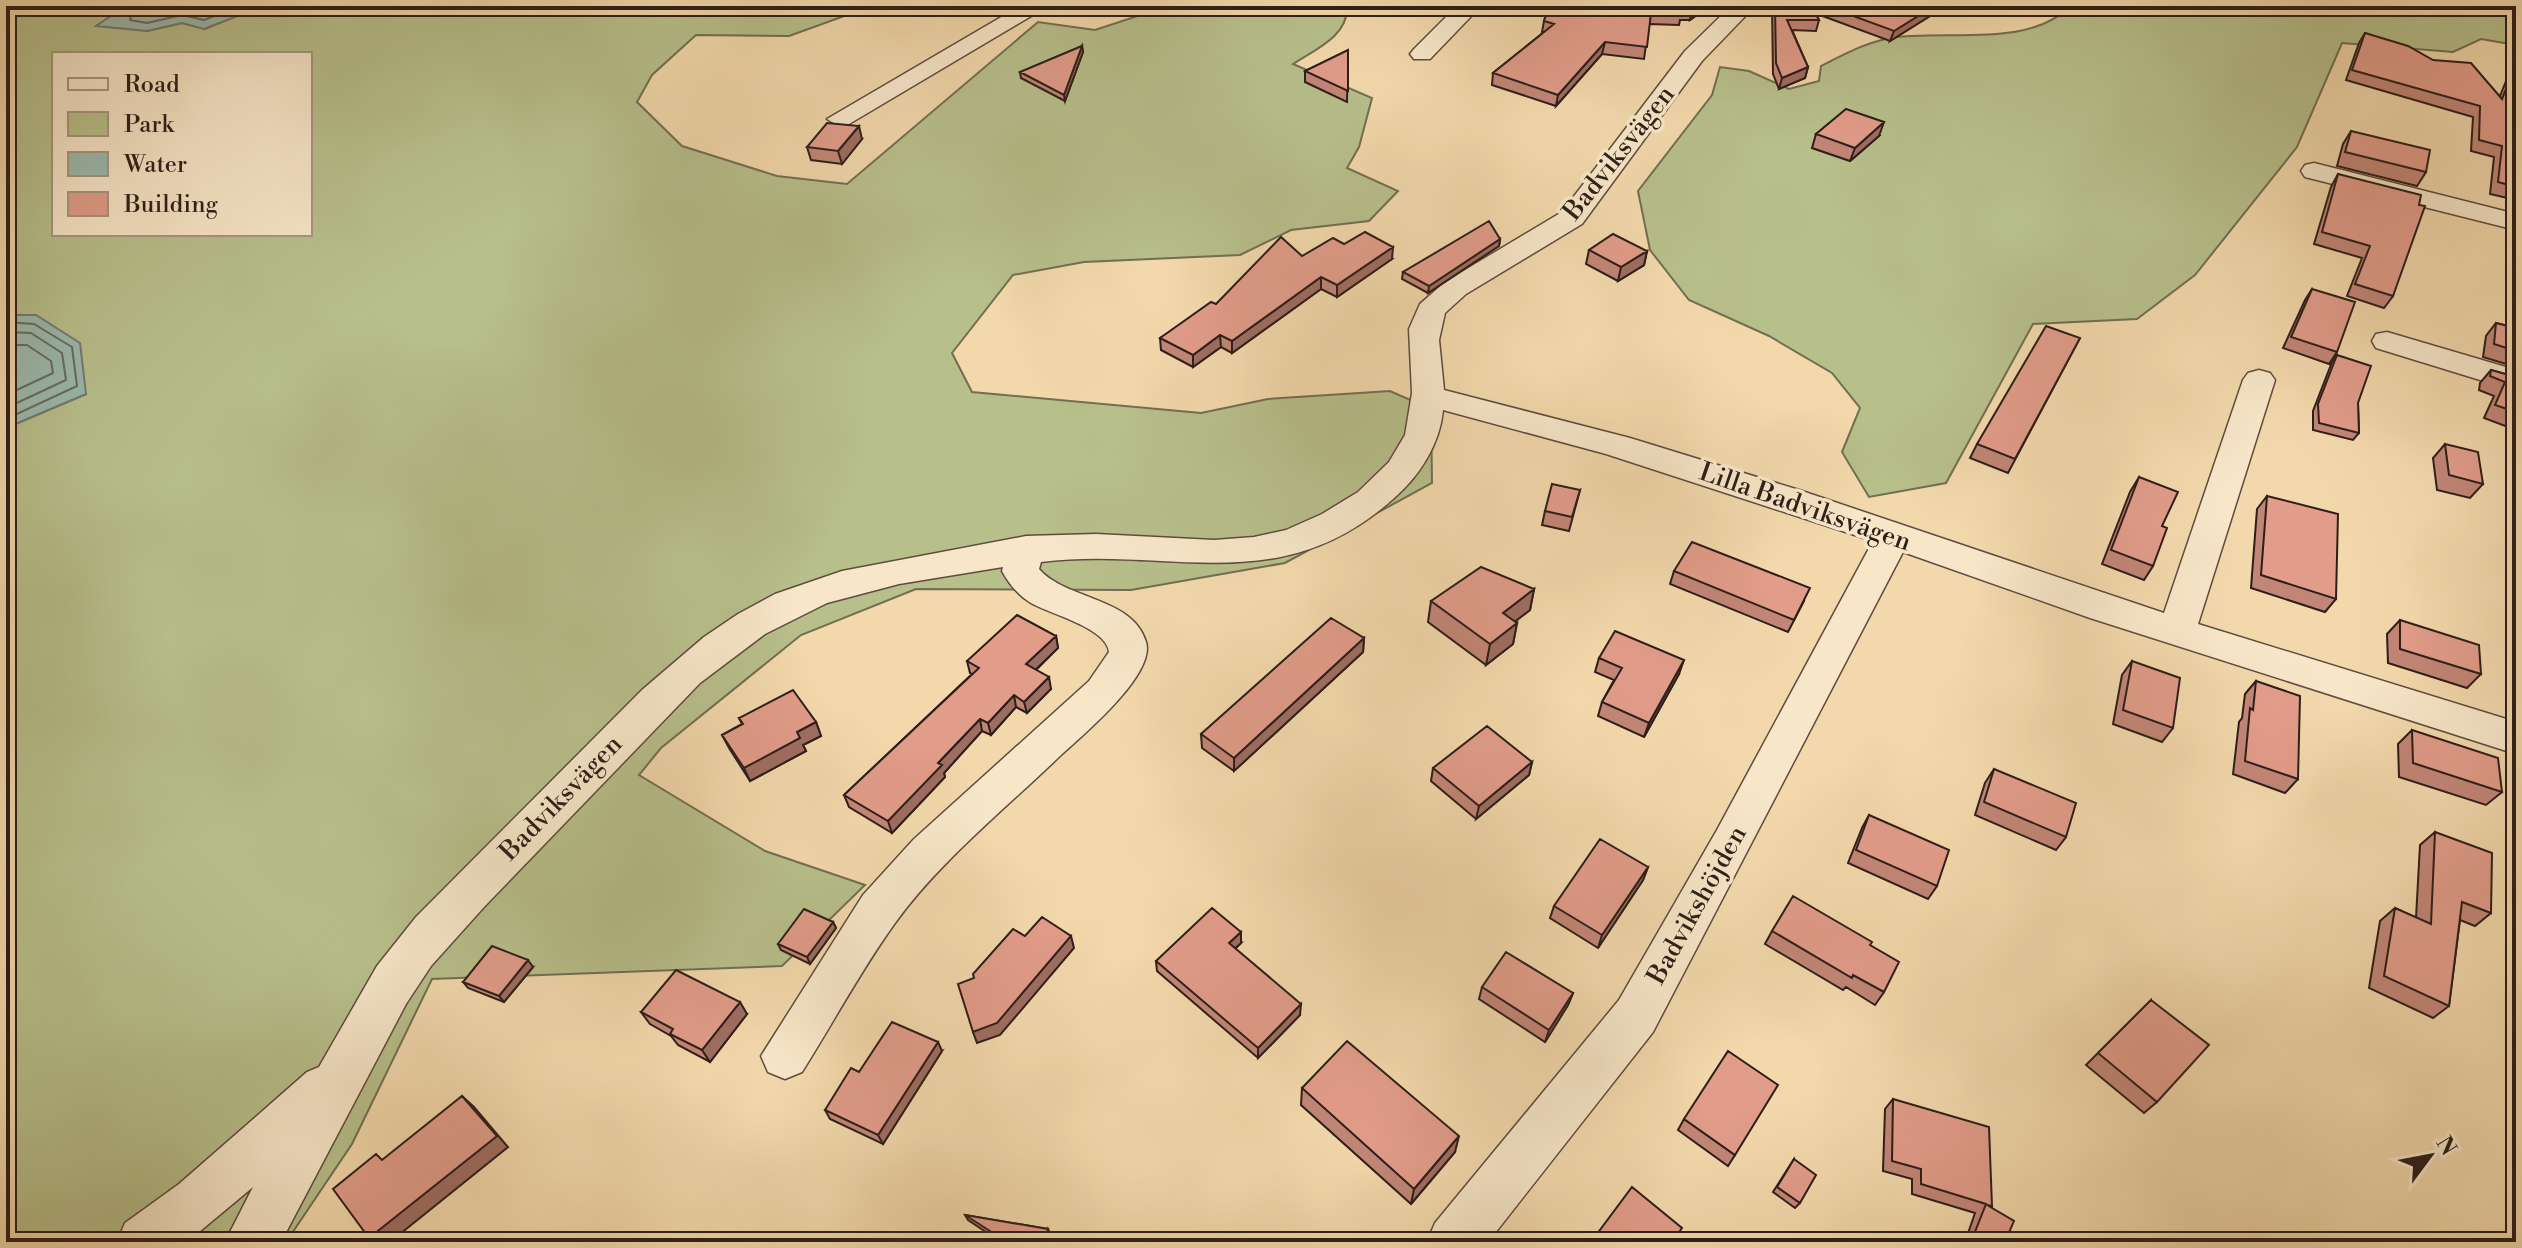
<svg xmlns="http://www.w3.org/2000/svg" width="2522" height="1248" viewBox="0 0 2522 1248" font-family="'Libre Bodoni',serif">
<rect width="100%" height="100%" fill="#f2d8ab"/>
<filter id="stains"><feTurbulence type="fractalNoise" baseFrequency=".0025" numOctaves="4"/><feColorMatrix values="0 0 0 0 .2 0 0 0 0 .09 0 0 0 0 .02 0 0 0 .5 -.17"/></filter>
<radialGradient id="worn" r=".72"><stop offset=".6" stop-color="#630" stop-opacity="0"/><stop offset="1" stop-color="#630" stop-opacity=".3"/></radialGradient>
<path fill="#b7bf8b" stroke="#726e52" stroke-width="2" fill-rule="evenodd" d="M6,6H148L118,11L147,31L182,23L205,29L252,9L249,6H872L789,36L696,35L652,75L637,102L682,146L777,176L847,184L1038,22L1095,30L1168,6H1347C1349,36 1314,50 1293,64L1372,98L1359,147L1347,168L1398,191L1369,221L1291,230L1240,255L1084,262L1013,275L952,353L972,392L1201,413L1268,399L1390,391L1431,409L1432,483L1285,563L1131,590L916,589L801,635L661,748L639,775L765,851L865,885L782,966L432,979L352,1144L286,1242H6V428L86,394L36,315H6ZM54,54H310V234H54Z
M2070,6H2516V45L2481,39L2453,52L2342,43L2297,147L2195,275L2137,319L2033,324L1946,483L1869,497L1842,452L1860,408L1832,373L1769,336L1689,300L1650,250L1638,191L1712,95L1720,67L1749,71L1789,89L1819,81L1821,66C1844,54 1865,43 1890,38C1944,29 2029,49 2070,6Z"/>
<path fill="#9bb9ad" stroke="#6f7b72" stroke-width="2" d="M148,6H249L253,10L204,29L182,23L147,31L96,26L118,11Z
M6,315H36L80,343L86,394L6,428Z"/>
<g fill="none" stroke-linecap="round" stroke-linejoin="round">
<path stroke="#646c63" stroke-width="2" d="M133,6L130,20L147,23L182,15L204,20L240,6
M6,322L34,324L72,347L77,386L6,419
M6,332L31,333L62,353L66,380L6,408
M6,345H27L51,361L53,373L6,395"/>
<g stroke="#5e4c3e" stroke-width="3">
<path id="minor" d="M1020,6H1048L849,124L840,127L827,119Z
M1457,6H1481L1430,59H1414L1410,54L1414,49Z
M1731,6H1755L1702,61L1582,224L1466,294L1445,313L1439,340L1444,390L1630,438L1799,490L2164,613L2243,380L2248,373L2259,370L2270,373L2275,380L2198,624L2516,722V754L2090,618L1903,552L1653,1032L1488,1242H1427L1435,1223L1619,1000L1717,830L1873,541L1606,454L1443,410C1440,444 1419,477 1393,499C1279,601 1170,546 1041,562L1039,569C1066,600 1133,597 1146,642C1156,674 1083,735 1061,755C1005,809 941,860 895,923C861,970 833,1023 802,1072L785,1079L768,1072L761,1056L863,895L914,839L1089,681L1109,652C1107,628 1050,614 1031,603C1018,595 1009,584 1002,571L1003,567L899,584L827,603L765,634L700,683L484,907L431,966L406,1004L281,1242H225L253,1187L187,1242H117L125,1223L179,1184L307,1072L319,1067L377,966L416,917L642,690L704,637L738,614L775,594L842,571L1026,536L1096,534L1214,540L1254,537L1286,530L1322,514L1358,492L1389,462L1405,435L1412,393L1409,329L1420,304L1445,282L1562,212L1685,51Z
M2314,163L2516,214V230L2305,177L2301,171L2305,165Z
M2387,332L2516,370V391L2376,348L2372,341L2376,334Z"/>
</g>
<use href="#minor" fill="#f7e6c8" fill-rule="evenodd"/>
</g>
<path fill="#c28677" stroke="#2d1e19" stroke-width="2" d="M1099,6H1124L1107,11Z
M1549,6H1709L1690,20H1680L1679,25L1649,24L1644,59L1602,54L1556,106L1492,85L1493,73L1544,32H1542L1544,21Z
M1772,6H1819L1817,10H1813L1819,20L1816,31L1792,30L1808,67L1805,78L1779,89L1773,74Z
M1822,6H1893L1920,13L1925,10L1920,6H1946L1890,41L1820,15Z
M2365,33L2500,96L2516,56V200L2490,194L2494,157L2471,151L2473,117L2346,80L2359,43Z
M1082,46L1083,52L1065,101L1021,78L1020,72Z
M1348,50L1347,102L1305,82V71Z
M2351,131L2426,172L2417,186L2337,166L2343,144Z
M1816,134L1879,136L1850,161L1812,148Z
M862,139L842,164L811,160L807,147Z
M2338,174L2419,205L2393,296L2384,308L2347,296L2362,258L2314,244L2331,187Z
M1500,239L1499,246L1428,293L1402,279L1403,272Z
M1589,250L1647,251L1644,265L1618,281L1586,264Z
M1302,256L1392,259L1337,297L1321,289L1232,353L1221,347L1193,367L1161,350L1160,338L1216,304Z
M2312,289L2337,352L2329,364L2283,348L2305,300Z
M2496,323L2516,328V367L2483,357L2486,336Z
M2080,338L2008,473L1970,458L1977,444Z
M2337,355L2358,403L2359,433L2353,440L2313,430V411L2332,362Z
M2491,370L2516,377V430L2484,418L2494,396L2479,390L2480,383Z
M2445,444L2483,484L2470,498L2437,490L2433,458Z
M2139,477L2162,526L2153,566L2144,580L2102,564L2130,492Z
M1580,490L1569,531L1542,525L1545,511Z
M2267,496L2336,599L2325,612L2251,588L2257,509Z
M1674,571L1804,601L1788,632L1670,584Z
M1534,589L1530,610L1514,622L1517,623L1513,644L1486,665L1428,622L1431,601Z
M2400,620L2481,674L2467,688L2388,663L2387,634Z
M1056,636L1058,648L1036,670L1051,689L1027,713L1016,707L991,735L982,731L944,773L945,777L892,833L849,807L844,795L972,674L970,673L967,661Z
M1364,638L1363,652L1234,771L1202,748L1201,734Z
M1599,658L1679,674L1644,737L1598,716L1602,702L1614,680L1595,672Z
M2132,661L2173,728L2162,742L2113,724L2122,675Z
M2256,681L2298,779L2285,793L2233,774L2239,722L2242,718L2245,694Z
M739,718L816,722L821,736L803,745L806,751L750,781L729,748L722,735L742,724Z
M2412,730L2502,792L2486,805L2399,777L2398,744Z
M1532,762L1529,775L1476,819L1431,781L1433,768Z
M1994,769L2066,837L2056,850L1975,815L1985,783Z
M1869,815L1937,886L1928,899L1848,863L1862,828Z
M2435,832L2491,913L2475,926L2460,920L2449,1006L2433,1018L2369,988L2380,921L2395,908L2416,918L2420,845Z
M1648,867L1643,880L1598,948L1550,918L1554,906Z
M833,922L836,928L810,964L781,950L778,944Z
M1772,931L1870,945L1884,992L1875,1005L1846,987L1843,990L1765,944Z
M1241,943L1235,949L1300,1015L1258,1058L1157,971L1156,961Z
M533,967L504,1002L468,988L463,982Z
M1482,987L1573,993L1568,1005L1545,1042L1479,999Z
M2151,1000L2157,1102L2144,1113L2086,1065Z
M641,1012L747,1014L710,1062L678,1045L671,1036L650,1024Z
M942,1051L883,1144L830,1119L825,1110Z
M1302,1088L1455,1152L1411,1204L1301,1105Z
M1893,1099L1991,1207L2005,1242H1965L1975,1213L1912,1194V1179L1883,1171L1885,1109Z
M1684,1119L1735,1155L1728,1166L1678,1130Z
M1794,1159L1800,1203L1795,1208L1773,1192Z
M965,1215L1048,1229L1050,1234L1048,1242H1001L968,1220Z"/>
<path fill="#9e6d61" stroke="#2d1e19" stroke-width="2" d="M1107,6H1124L1107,11Z
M1696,6H1709L1690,20L1692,9Z
M1934,6H1946L1890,41L1894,31Z
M1605,42L1602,54L1556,106L1558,95Z
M1082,46L1083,52L1065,101L1064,95Z
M1808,67L1805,78L1779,89L1782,78Z
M1884,122L1879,136L1850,161L1855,148Z
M859,126L862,139L842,164L838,151Z
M1500,239L1499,246L1428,293L1429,286Z
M1393,247L1392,259L1337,297V285Z
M1647,251L1644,265L1618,281L1621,267Z
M1321,277V289L1232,353V341Z
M1220,335L1221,347L1193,367V355Z
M1534,589L1530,610L1499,634L1503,613Z
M1517,623L1513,644L1486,665L1490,644Z
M1056,636L1058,648L1029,676L1026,664Z
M1364,638L1363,652L1234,771V758Z
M1684,660L1679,674L1644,737L1649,723Z
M1049,677L1051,689L1027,713L1024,702Z
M1014,695L1016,707L991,735L988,723Z
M980,719L982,731L944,773L945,777L892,833L888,821L938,763Z
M816,722L821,736L803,745L806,751L750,781L744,768L797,732Z
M1532,762L1529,775L1476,819L1479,806Z
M1648,867L1643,880L1598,948L1602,935Z
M833,922L836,928L810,964L807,957Z
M1241,932V943L1229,954V943Z
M1071,936L1074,948L1000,1035L977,1043L973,1032Z
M528,960L533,967L504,1002L499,996Z
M1573,993L1568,1005L1545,1042L1549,1030Z
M740,1002L747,1014L710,1062L702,1050Z
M1301,1004L1300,1015L1258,1058V1048Z
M938,1042L942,1051L883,1144L878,1135Z
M462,1096L474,1107L508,1147L390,1242H375L369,1238Z
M1459,1136L1455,1152L1411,1204L1414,1189Z
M1048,1229L1050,1234L1048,1242H1045Z"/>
<path fill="#e19c8a" stroke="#2d1e19" stroke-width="2" d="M1549,6H1696L1692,9H1680L1682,14L1651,13L1647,47L1605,42L1558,95L1493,73L1554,24L1544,21Z
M1775,6H1811L1819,20H1787L1808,67L1782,78L1776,63Z
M1826,6H1893L1920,13L1931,6H1934L1894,31Z
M2365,33L2408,46L2433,60L2471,63L2502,99L2516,64V187L2498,182L2502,146L2479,140L2480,106L2352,70Z
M1082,46L1064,95L1020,72Z
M1348,50V91L1305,71Z
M1846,109L1884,122L1855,148L1816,134Z
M827,123L859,126L838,151L807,147Z
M2351,131L2430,150L2426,172L2345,152Z
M2338,174L2421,195L2419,205L2425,206L2393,296L2355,284L2370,246L2322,232Z
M1489,221L1500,239L1429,286L1403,272Z
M1365,232L1393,247L1337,285L1321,277L1232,341L1220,335L1193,355L1160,338L1211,302L1216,304L1281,237L1302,256L1333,238L1344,244Z
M1613,234L1647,251L1621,267L1589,250Z
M2312,289L2355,302L2337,352L2291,337Z
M2496,323L2516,328V351L2494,344Z
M2046,326L2080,338L2015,459L1977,444Z
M2337,355L2371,366L2358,403L2359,433L2319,423L2318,404Z
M2491,370L2516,377V412L2495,405L2505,382L2490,376Z
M2445,444L2478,452L2483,484L2449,475Z
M2139,477L2178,492L2162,526L2167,528L2153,566L2111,550Z
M1552,484L1580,490L1572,517L1545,511Z
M2267,496L2338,514L2336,599L2261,575Z
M1692,542L1810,588L1794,620L1674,571Z
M1481,567L1534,589L1503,613L1517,623L1490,644L1431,601Z
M1017,615L1056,636L1026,664L1049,677L1024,702L1014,695L988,723L980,719L938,763L942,765L888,821L844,795L979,668L967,661Z
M1331,618L1364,638L1234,758L1201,734Z
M2400,620L2479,645L2481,674L2400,649Z
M1615,631L1684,660L1649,723L1602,702L1622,668L1599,658Z
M2132,661L2180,678L2173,728L2123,710Z
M2256,681L2300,696L2298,779L2245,761L2250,708L2253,710Z
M793,690L816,722L797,732L800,738L744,768L722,735L743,724L739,718Z
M1487,726L1532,762L1479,806L1433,768Z
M2412,730L2498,758L2502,792L2413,763Z
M1994,769L2076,803L2066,837L1984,802Z
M1869,815L1949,850L1937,886L1856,850Z
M2435,832L2492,853L2491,913L2462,902L2449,1006L2384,976L2395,908L2431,924Z
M1600,839L1648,867L1602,935L1554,906Z
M1793,896L1872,942L1870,945L1899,962L1884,992L1853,975L1852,978L1772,931Z
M1212,908L1241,932L1229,943L1301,1004L1258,1048L1156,961Z
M804,909L833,922L807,957L778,944Z
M1042,917L1071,936L997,1023L973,1032L958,984L974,978L973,974L1013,929L1025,936Z
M492,946L528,960L499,996L463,982Z
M1506,952L1573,993L1549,1030L1482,987Z
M676,970L740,1002L702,1050L670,1034L673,1029L641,1012Z
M2151,1000L2209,1045L2157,1102L2098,1053Z
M892,1022L938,1042L878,1135L825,1110L851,1068L859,1072Z
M1347,1041L1459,1136L1414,1189L1302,1088Z
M1728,1051L1778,1085L1735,1155L1684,1119Z
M462,1096L497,1136L369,1238L333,1189L376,1154L382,1160Z
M1893,1099L1989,1127L1992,1206L1987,1205L2014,1221L2005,1242H1971L1986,1204L1921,1184V1169L1892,1161Z
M1794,1159L1816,1175L1800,1203L1777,1187Z
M1632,1187L1682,1228L1672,1242H1591Z
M965,1215L1048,1229L1045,1242H1007Z"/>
<g text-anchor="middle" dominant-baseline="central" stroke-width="7" stroke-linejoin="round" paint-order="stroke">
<g font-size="26" fill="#2d1e19" stroke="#f7e6c8">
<text transform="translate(1619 153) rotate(-52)">Badviksvägen</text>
<text transform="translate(1805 507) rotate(19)">Lilla Badviksvägen</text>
<text transform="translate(561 798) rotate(-46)">Badviksvägen</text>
<text transform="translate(1697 905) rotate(-61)">Badvikshöjden</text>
</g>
</g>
<rect width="2522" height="1248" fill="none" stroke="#f2d8ab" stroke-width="32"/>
<rect x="8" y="8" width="2506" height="1232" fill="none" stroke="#2d1e19" stroke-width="4"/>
<rect x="16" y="16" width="2490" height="1216" fill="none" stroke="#2d1e19" stroke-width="2"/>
<rect x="52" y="52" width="260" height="184" fill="#f7e6c8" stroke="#a69682" stroke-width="2"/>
<rect x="68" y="78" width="40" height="12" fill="#f7e6c8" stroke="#a69682" stroke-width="2"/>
<text x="124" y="92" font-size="24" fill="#2d1e19">Road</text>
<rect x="68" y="112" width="40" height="24" fill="#b7bf8b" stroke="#a69682" stroke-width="2"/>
<text x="124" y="132" font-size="24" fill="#2d1e19">Park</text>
<rect x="68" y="152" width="40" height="24" fill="#9bb9ad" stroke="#a69682" stroke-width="2"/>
<text x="124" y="172" font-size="24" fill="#2d1e19">Water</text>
<rect x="68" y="192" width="40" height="24" fill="#e19c8a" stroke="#a69682" stroke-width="2"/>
<text x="124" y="212" font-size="24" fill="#2d1e19">Building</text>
<g transform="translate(2430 1156) rotate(58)" stroke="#f7e6c8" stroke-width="6" paint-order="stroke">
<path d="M0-6L14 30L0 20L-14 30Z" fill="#2d1e19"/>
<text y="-12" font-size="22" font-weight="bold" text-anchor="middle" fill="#2d1e19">N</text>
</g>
<rect width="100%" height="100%" filter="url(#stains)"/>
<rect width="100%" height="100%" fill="url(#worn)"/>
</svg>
